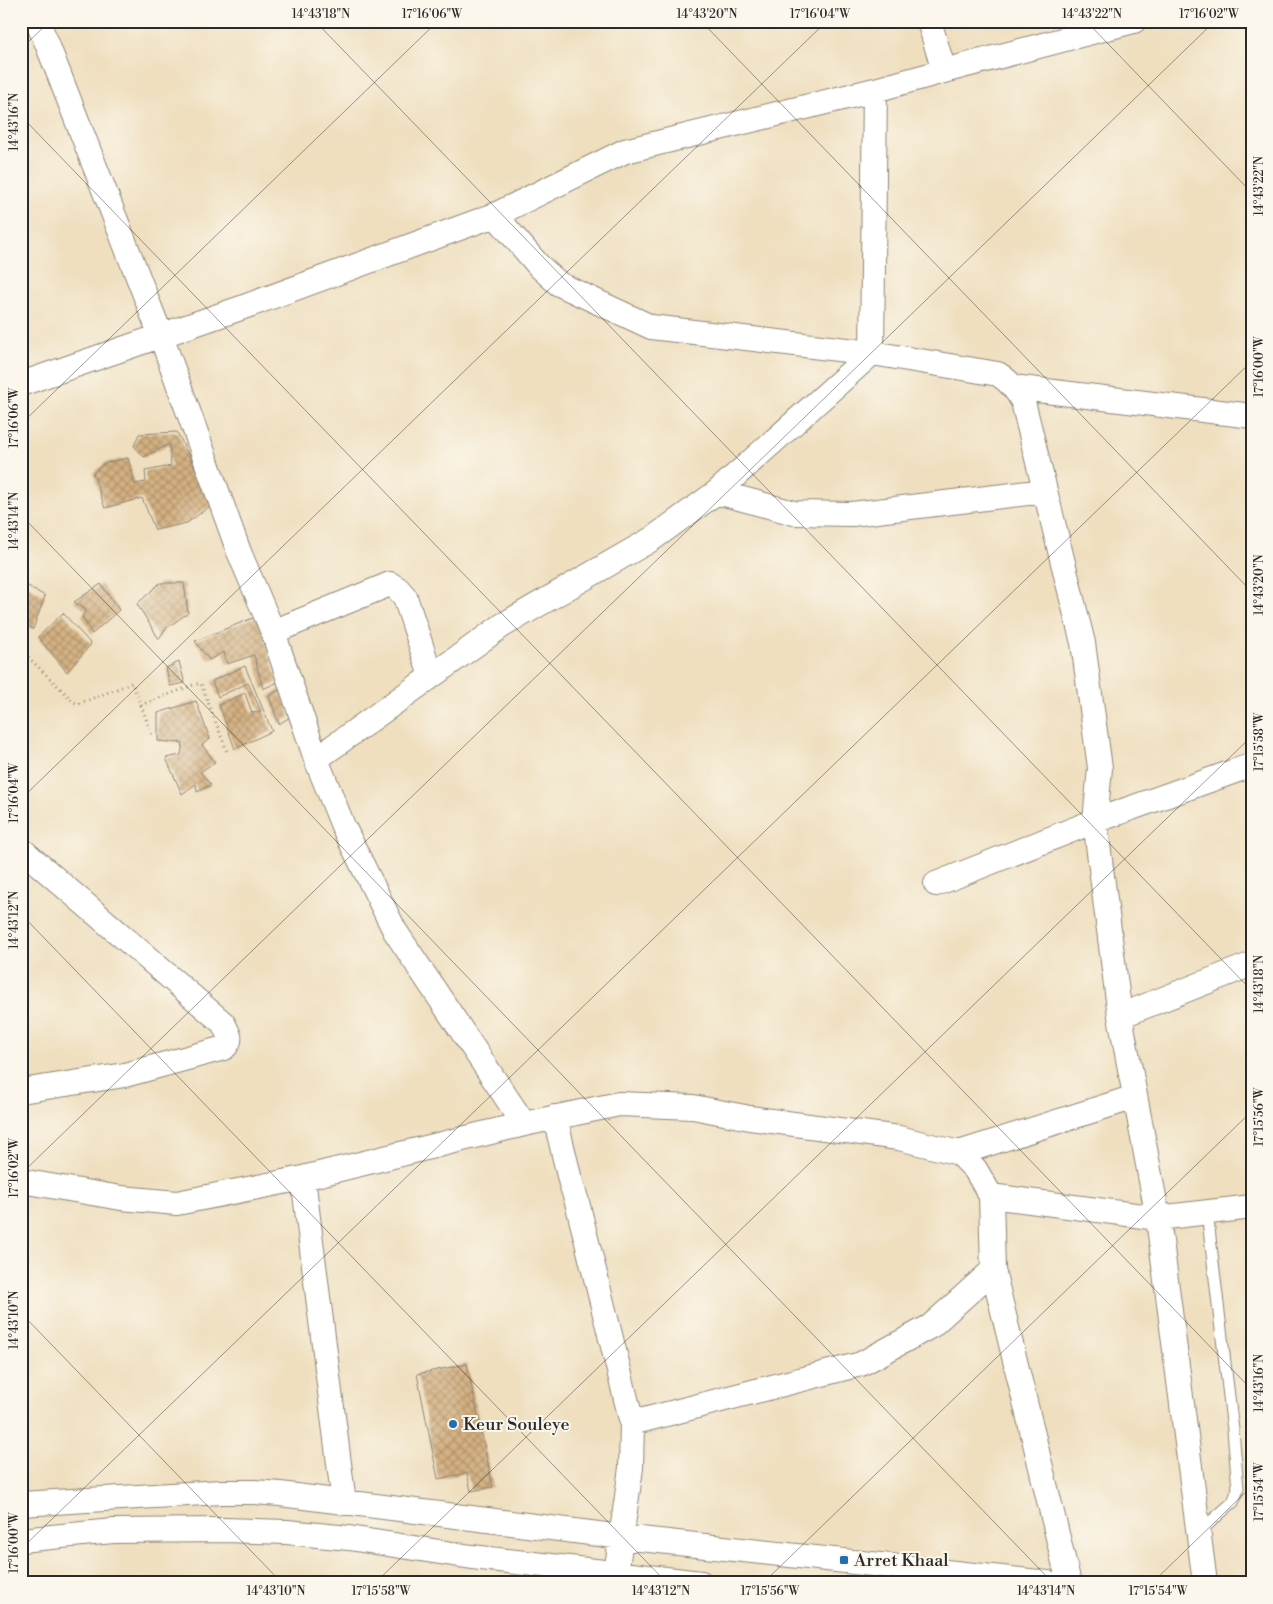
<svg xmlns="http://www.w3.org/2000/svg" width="1273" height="1604" viewBox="0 0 1273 1604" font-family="'Libre Bodoni',serif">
<defs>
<pattern id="building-cross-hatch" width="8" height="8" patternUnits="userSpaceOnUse" patternTransform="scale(1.25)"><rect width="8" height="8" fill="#d4b181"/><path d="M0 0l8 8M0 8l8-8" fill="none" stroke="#ac906a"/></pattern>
</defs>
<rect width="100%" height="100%" fill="#fbf7ec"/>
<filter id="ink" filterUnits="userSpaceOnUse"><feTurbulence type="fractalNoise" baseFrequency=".02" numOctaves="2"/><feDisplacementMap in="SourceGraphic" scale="10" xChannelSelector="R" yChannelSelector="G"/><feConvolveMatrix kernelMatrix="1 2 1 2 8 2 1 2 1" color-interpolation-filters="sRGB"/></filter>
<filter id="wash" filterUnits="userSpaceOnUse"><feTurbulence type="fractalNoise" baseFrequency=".0096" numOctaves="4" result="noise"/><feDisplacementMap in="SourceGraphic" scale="20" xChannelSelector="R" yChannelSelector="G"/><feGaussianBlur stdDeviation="1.12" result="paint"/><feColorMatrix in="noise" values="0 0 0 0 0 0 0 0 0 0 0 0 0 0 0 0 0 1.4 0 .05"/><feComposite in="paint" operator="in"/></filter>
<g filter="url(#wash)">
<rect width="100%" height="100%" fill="#efdfbf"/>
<g id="blocks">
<path fill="url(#building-cross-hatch)" d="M177,432L213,504L187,523L155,530L142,498L105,508L93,473L105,463L128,458L135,484L146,482L145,471L171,466L169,444L144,457L134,446L139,434Z
M21,582L45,596L33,629L21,622Z
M160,583H184L188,613L165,629L159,639L137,604Z
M101,584L119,610L92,634L82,616L86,610L74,602Z
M63,613L91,644L67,672L38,637Z
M258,616L278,682L263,689L254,655L227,664L224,652L209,660L195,641Z
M179,662L185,683L170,686L166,668Z
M245,666L272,731L235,749L219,705L245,693L252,713L261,711L248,683L218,697L212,681Z
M281,689L290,717L279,724L269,696Z
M196,701L210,739L202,745L215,762L200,772L211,785L197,792L196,784L182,794L166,758L181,755L183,743L158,741V713Z
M467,1364L493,1487L471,1491L467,1473L438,1479L417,1374Z"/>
</g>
</g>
<g filter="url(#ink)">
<use href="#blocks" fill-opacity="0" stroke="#8d8575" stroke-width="1"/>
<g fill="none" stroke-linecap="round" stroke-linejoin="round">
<g stroke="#8d8575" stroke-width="13">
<path id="lane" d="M1199,1532L1233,1502L1238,1489L1233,1430L1207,1212"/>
</g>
<g stroke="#8d8575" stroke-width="26">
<path id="street" d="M37,21L46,41L161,336L239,552L273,632L316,759L343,826L395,931L524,1124
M929,21L944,71
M495,215L539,266L559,284L651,327L872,353L998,374C1009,381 1017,390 1023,402L1083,643L1100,768L1095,821L1120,1016L1158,1218L1205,1583
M21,384L241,308L495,215L625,151L875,90L944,71L1134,21
M1013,387L1252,416
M717,492L794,513L852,514L1045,491
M273,632L390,584L398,589L405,597L431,676
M316,759L503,625L652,539L717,492L872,353L875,90
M21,849L223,1023C228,1034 234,1038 224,1048L125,1075L21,1091
M936,884L1095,821L1252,765
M1120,1016L1252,964
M555,1117L570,1180L577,1202L632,1423L631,1468L616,1574
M959,1153L975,1169L991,1196L993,1270L1069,1583
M303,1178L344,1503
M21,1181L121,1198L177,1203L303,1178L524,1124L619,1104L693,1107L750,1118L899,1138L959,1153L1135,1097
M991,1196L1158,1218L1252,1207
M632,1423L861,1364L931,1326L993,1270
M21,1504L221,1492H254L280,1494L622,1537L1048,1583
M21,1540L113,1531L225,1530L287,1532L349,1538L472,1557L701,1583"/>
</g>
<path stroke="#8d8575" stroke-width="3" stroke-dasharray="1 4" stroke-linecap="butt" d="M21,650L74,702L78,704L132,683L141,705L196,684H201L228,754
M141,705L152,735"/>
<use href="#lane" stroke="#fff" stroke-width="11"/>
<use href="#street" stroke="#fff" stroke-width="24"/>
</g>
</g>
<path fill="none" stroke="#2b2b2b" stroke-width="1" stroke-opacity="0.45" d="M315,21L1252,991M701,21L1252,592M1086,21L1252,193M21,49L50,21M21,116L1252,1390M21,424L438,21M21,515L1053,1583M21,799L827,21M21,914L667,1583M21,1174L1215,21M21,1313L282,1583M21,1549L1252,361M375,1583L1252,736M763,1583L1252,1111M1152,1583L1252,1486"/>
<g fill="#1f6fb2" stroke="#fbf7ec" stroke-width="2">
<circle cx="453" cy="1424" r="5"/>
<rect x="839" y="1555" width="10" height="10" rx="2.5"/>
</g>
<g text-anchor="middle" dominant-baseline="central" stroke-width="4" stroke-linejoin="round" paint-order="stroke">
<g font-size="18" fill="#2b2b2b" stroke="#fbf7ec" text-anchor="start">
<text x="463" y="1424">Keur Souleye</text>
<text x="854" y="1560">Arret Khaal</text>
</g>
</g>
<rect width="1273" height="1604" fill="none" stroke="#fbf7ec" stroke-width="55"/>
<rect x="28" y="28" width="1218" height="1548" fill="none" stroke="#2b2b2b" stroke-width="2"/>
<g font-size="12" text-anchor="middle" fill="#2b2b2b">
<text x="321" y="18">14°43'18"N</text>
<text x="432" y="18">17°16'06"W</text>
<text x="707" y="18">14°43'20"N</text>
<text x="820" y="18">17°16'04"W</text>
<text x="1092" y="18">14°43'22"N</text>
<text x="1209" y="18">17°16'02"W</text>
<text transform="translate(14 122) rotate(-90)" y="4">14°43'16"N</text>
<text transform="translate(1259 186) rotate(-90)" y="4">14°43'22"N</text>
<text transform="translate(1259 367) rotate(-90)" y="4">17°16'00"W</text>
<text transform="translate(14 418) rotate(-90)" y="4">17°16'06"W</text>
<text transform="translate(14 521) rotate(-90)" y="4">14°43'14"N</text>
<text transform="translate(1259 585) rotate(-90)" y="4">14°43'20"N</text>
<text transform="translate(1259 742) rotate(-90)" y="4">17°15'58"W</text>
<text transform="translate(14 793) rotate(-90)" y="4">17°16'04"W</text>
<text transform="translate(14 920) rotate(-90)" y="4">14°43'12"N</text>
<text transform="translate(1259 984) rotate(-90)" y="4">14°43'18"N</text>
<text transform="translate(1259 1117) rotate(-90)" y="4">17°15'56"W</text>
<text transform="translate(14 1168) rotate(-90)" y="4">17°16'02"W</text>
<text transform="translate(14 1320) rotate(-90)" y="4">14°43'10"N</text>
<text transform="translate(1259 1383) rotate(-90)" y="4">14°43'16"N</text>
<text transform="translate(1259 1492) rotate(-90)" y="4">17°15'54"W</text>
<text transform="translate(14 1543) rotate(-90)" y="4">17°16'00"W</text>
<text x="276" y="1595">14°43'10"N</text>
<text x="381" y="1595">17°15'58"W</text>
<text x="661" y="1595">14°43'12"N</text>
<text x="770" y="1595">17°15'56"W</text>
<text x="1046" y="1595">14°43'14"N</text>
<text x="1158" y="1595">17°15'54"W</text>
</g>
</svg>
